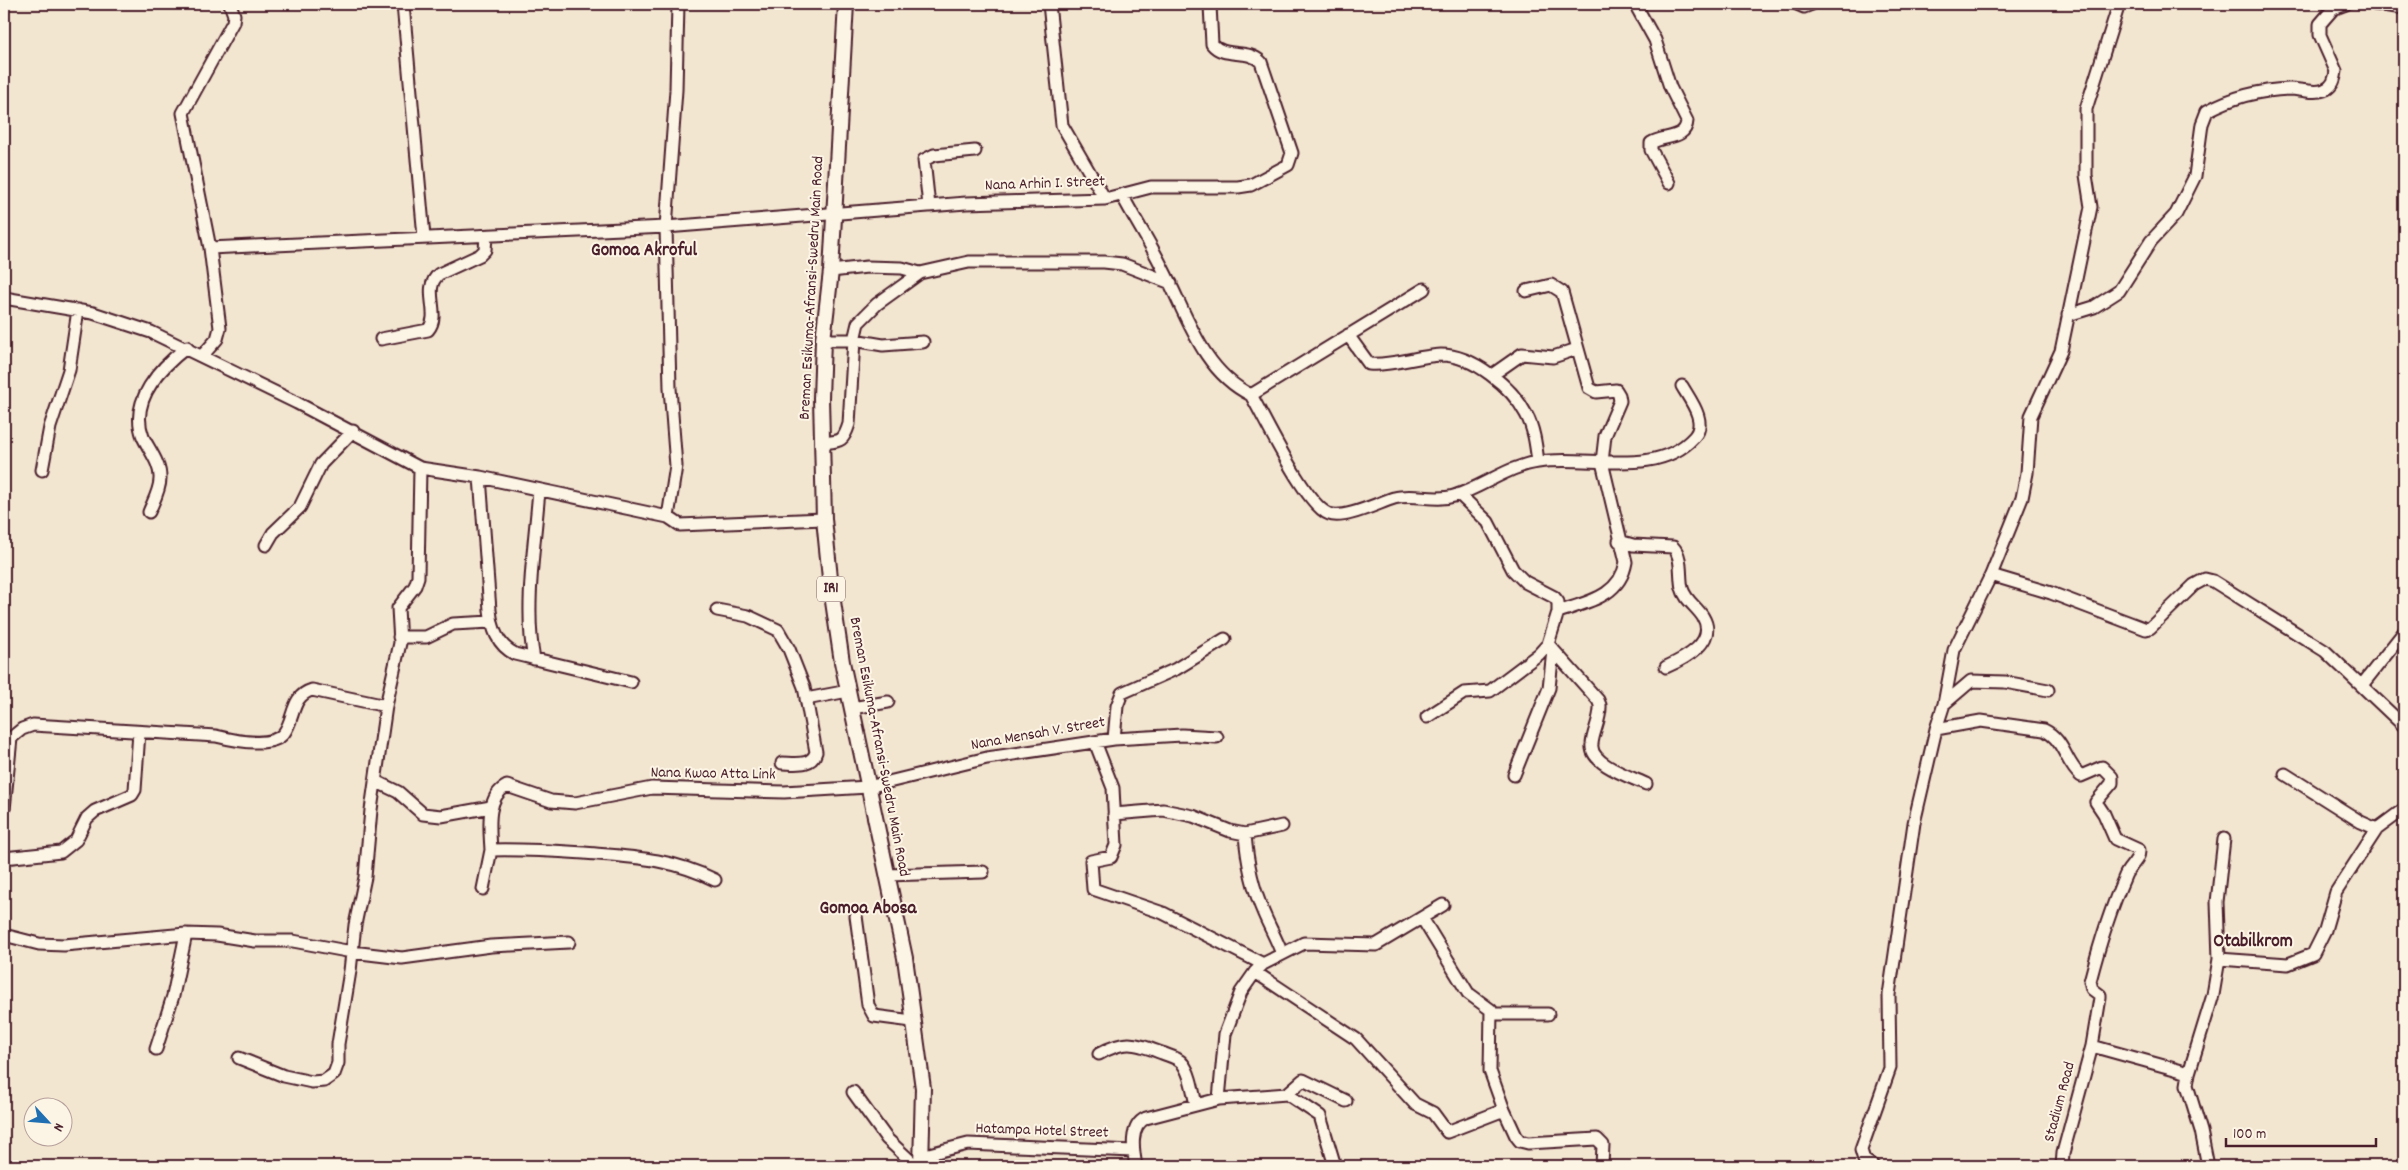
<svg xmlns="http://www.w3.org/2000/svg" width="2408" height="1170" viewBox="0 0 2408 1170" font-family="Dekko,sans-serif">
<rect width="100%" height="100%" fill="#f3e6d1"/>
<filter id="ink" filterUnits="userSpaceOnUse"><feTurbulence type="fractalNoise" baseFrequency=".02" numOctaves="2"/><feDisplacementMap in="SourceGraphic" scale="10" xChannelSelector="R" yChannelSelector="G"/><feConvolveMatrix kernelMatrix="1 2 1 2 8 2 1 2 1" color-interpolation-filters="sRGB"/></filter>
<g filter="url(#ink)">
<g fill="none" stroke-linecap="round" stroke-linejoin="round">
<g stroke="#4a1f2b" stroke-width="15">
<path id="minor" d="M403,4L424,237
M678,4L676,90L666,227L966,203L1105,199L1151,187H1238L1251,185L1288,165L1292,153L1261,62C1248,48 1224,59 1212,44L1210,5
M1049,4L1062,125L1105,199
M1635,4L1655,40L1670,87L1687,121C1686,140 1663,135 1651,143V150L1669,183
M1797,4L1804,7L1812,4
M2374,4L2404,8
M1122,195C1135,220 1151,244 1163,269C1187,315 1202,371 1251,395L1424,289
M929,206L924,160L934,155L975,151
M210,248L183,113L233,22L234,15L230,4
M831,271L867,267L902,268L920,273L969,262H1104L1122,264L1171,283
M1526,291L1551,285L1562,292L1589,388L1596,392L1616,390L1619,395L1620,401L1605,436L1602,462L1626,562C1620,597 1587,602 1558,612
M4,298L93,313L151,332L297,403L420,468L480,477L668,517L680,525L824,519
M2068,315L2094,307L2119,291L2151,241L2176,214L2195,176L2202,124L2207,111C2231,98 2261,90 2289,89C2300,89 2314,94 2324,90C2333,87 2335,79 2336,71L2320,35V24L2333,9L2346,4
M1348,335L1369,364C1393,366 1417,356 1441,355C1473,355 1512,387 1526,414C1534,428 1536,446 1538,462
M381,339L428,330C442,314 421,289 439,274L480,255L485,250L486,236
M823,340H854L883,345L923,342
M202,356L217,339L220,328L210,248L666,227L670,388L676,466L668,517
M1492,375L1522,354L1553,357L1577,349
M1251,395C1265,419 1306,506 1329,514C1344,520 1378,503 1394,498C1414,493 1435,502 1454,496C1483,487 1508,466 1538,462C1587,454 1656,479 1694,437C1708,422 1690,400 1682,386
M821,443C840,441 843,443 849,424L854,340L858,323L877,304L920,273
M42,470L50,427L69,370L78,310
M480,477L490,610C492,628 497,645 515,654L631,682
M149,512C153,502 160,490 160,479C161,464 149,450 143,437C129,401 160,368 187,347
M1619,541L1633,545L1673,547C1683,557 1679,576 1682,588C1685,600 1697,607 1703,617C1718,642 1684,659 1666,667
M266,545L273,533L300,507L321,464L353,431
M1991,575L2051,593L2146,629L2150,628L2194,585L2205,579L2213,581L2325,651L2404,726
M717,610L748,616L778,630L789,649L804,687L816,752C812,767 794,763 782,763
M399,637H426L453,624L491,622
M1548,644L1598,700L1600,705C1601,719 1593,731 1592,744C1589,764 1631,777 1646,784
M534,659C524,608 535,543 539,490
M2362,685L2404,632
M806,699L848,691
M1944,704L1954,650L1991,575L2022,498L2027,473L2031,416L2061,351L2091,207L2086,175V109L2119,4
M852,708L888,702
M1427,717L1464,693L1490,691L1539,654L1548,644L1558,612V602L1554,597L1525,582L1513,570L1488,522L1459,494
M1936,729L1981,721L2044,730C2065,740 2065,763 2081,776L2102,767L2112,777V783L2096,802L2104,814L2115,839L2139,850C2140,860 2128,867 2125,876C2110,910 2099,946 2090,981L2092,989L2100,995V998L2092,1046L2063,1153L2062,1166
M1114,739L1182,735L1217,737
M1095,742L1113,788L1116,845L1111,857L1091,861L1093,889L1163,913L1263,964
M2285,774L2361,822L2377,829
M1514,775L1549,688L1553,650
M375,781L398,792L423,814L441,816L491,807
M4,810L11,738L22,729L33,725L216,736C232,740 272,749 284,733C295,718 291,696 312,690L386,706
M1114,814L1163,810L1193,816L1230,831L1245,834L1282,826
M1245,834C1247,862 1253,889 1264,914C1270,928 1277,940 1282,954
M4,858L61,852L76,840L87,818L95,811L132,795L135,790L139,732
M887,875L983,872
M715,880C671,858 632,857 584,853C553,851 522,849 491,850C490,830 485,797 507,786L551,801L575,803L652,788L784,792L868,787L987,758L1114,739L1117,706L1122,693L1176,669L1225,639
M483,889L491,850
M856,916L868,1005L874,1016L912,1021
M1422,918L1468,993L1491,1010L1490,1071L1504,1110L1516,1136L1520,1141L1528,1143L1597,1139L1603,1145L1602,1166
M4,935L39,944L64,945L186,934L217,935L255,941H293L352,952L402,958L491,946L569,942
M2219,959L2288,964L2313,954L2325,930L2336,892L2377,829L2404,809
M1255,972L1356,1039L1415,1104L1433,1113L1447,1132L1504,1110
M1492,1014H1548
M2092,1046L2189,1073
M156,1049L173,996L186,934
M1099,1054C1126,1039 1134,1043 1162,1053C1169,1056 1179,1058 1183,1064C1191,1074 1193,1092 1196,1105
M239,1058L284,1076L312,1082L324,1081L334,1074L338,1063V1044L350,971L355,925L365,877L371,810L386,706L400,643L398,608L415,586L418,577L420,468
M853,1092L887,1139L916,1166
M1287,1094L1320,1116L1335,1166
M1219,1099L1225,1034L1241,992L1255,972L1263,964L1304,943L1376,945L1443,905
M921,1156L968,1144L1133,1151
M1136,1166C1133,1150 1129,1126 1146,1118L1219,1099L1287,1094L1303,1080L1346,1101
M1873,1166L1864,1160L1861,1150L1890,1068L1889,995L1914,823L1936,729L1944,704L1971,681L2005,682L2048,690
M2208,1166L2201,1131L2187,1085L2189,1073L2213,995L2219,959L2217,902L2224,839"/>
</g>
<g stroke="#4a1f2b" stroke-width="18">
<path id="major" d="M846,4L831,271L823,340L821,398L824,519L831,588L842,662L905,958L923,1088L921,1166"/>
</g>
<use href="#minor" stroke="#fcf5e5" stroke-width="11"/>
<use href="#major" stroke="#fcf5e5" stroke-width="14"/>
</g>
</g>
<g text-anchor="middle" dominant-baseline="central" stroke-width="4" stroke-linejoin="round" paint-order="stroke">
<rect fill="#fcf5e5" stroke="#7f5f63" stroke-width="1" x="817" y="576.5" width="28" height="25" rx="4"/>
<g font-size="15" font-weight="bold" fill="#4a1f2b">
<text x="831" y="589">IR1</text>
</g>
<g font-size="16" fill="#4a1f2b" stroke="#fcf5e5">
<text transform="translate(1045 184) rotate(-2)">Nana Arhin I. Street</text>
<text transform="translate(812 288) rotate(-87)">Breman Esikuma-Afransi-Swedru Main Road</text>
<text transform="translate(1038 734) rotate(-10)">Nana Mensah V. Street</text>
<text transform="translate(879 747) rotate(79)">Breman Esikuma-Afransi-Swedru Main Road</text>
<text transform="translate(713 774) rotate(1)">Nana Kwao Atta Link</text>
<text transform="translate(2060 1102) rotate(-75)">Stadium Road</text>
<text transform="translate(1042 1131) rotate(2)">Hatampa Hotel Street</text>
</g>
<g font-size="19" font-weight="bold" fill="#4a1f2b" stroke="#fcf5e5">
<text x="644" y="251">Gomoa Akroful</text>
<text x="868" y="909">Gomoa Abosa</text>
<text x="2253" y="942">Otabilkrom</text>
</g>
</g>
<rect width="2408" height="1170" fill="none" stroke="#fcf5e5" stroke-width="20"/>
<rect x="10" y="10" width="2388" height="1150" fill="none" stroke="#4a1f2b" stroke-width="2" filter="url(#ink)"/>
<g transform="translate(48 1122) rotate(116)"><circle r="24" fill="#fcf5e5" stroke="#b59f9b"/>
<path d="M0-4L9 19L0 12L-9 19Z" fill="#1f6fb2"/>
<text y="-8" font-size="14" font-weight="bold" text-anchor="middle" fill="#4a1f2b">N</text>
</g>
<path d="M2226 1138v8h150v-8" fill="none" stroke="#4a1f2b" stroke-width="2.5"/>
<text x="2233" y="1138" font-size="15" fill="#4a1f2b" stroke="#fcf5e5" stroke-width="4" paint-order="stroke">100 m</text>
</svg>
